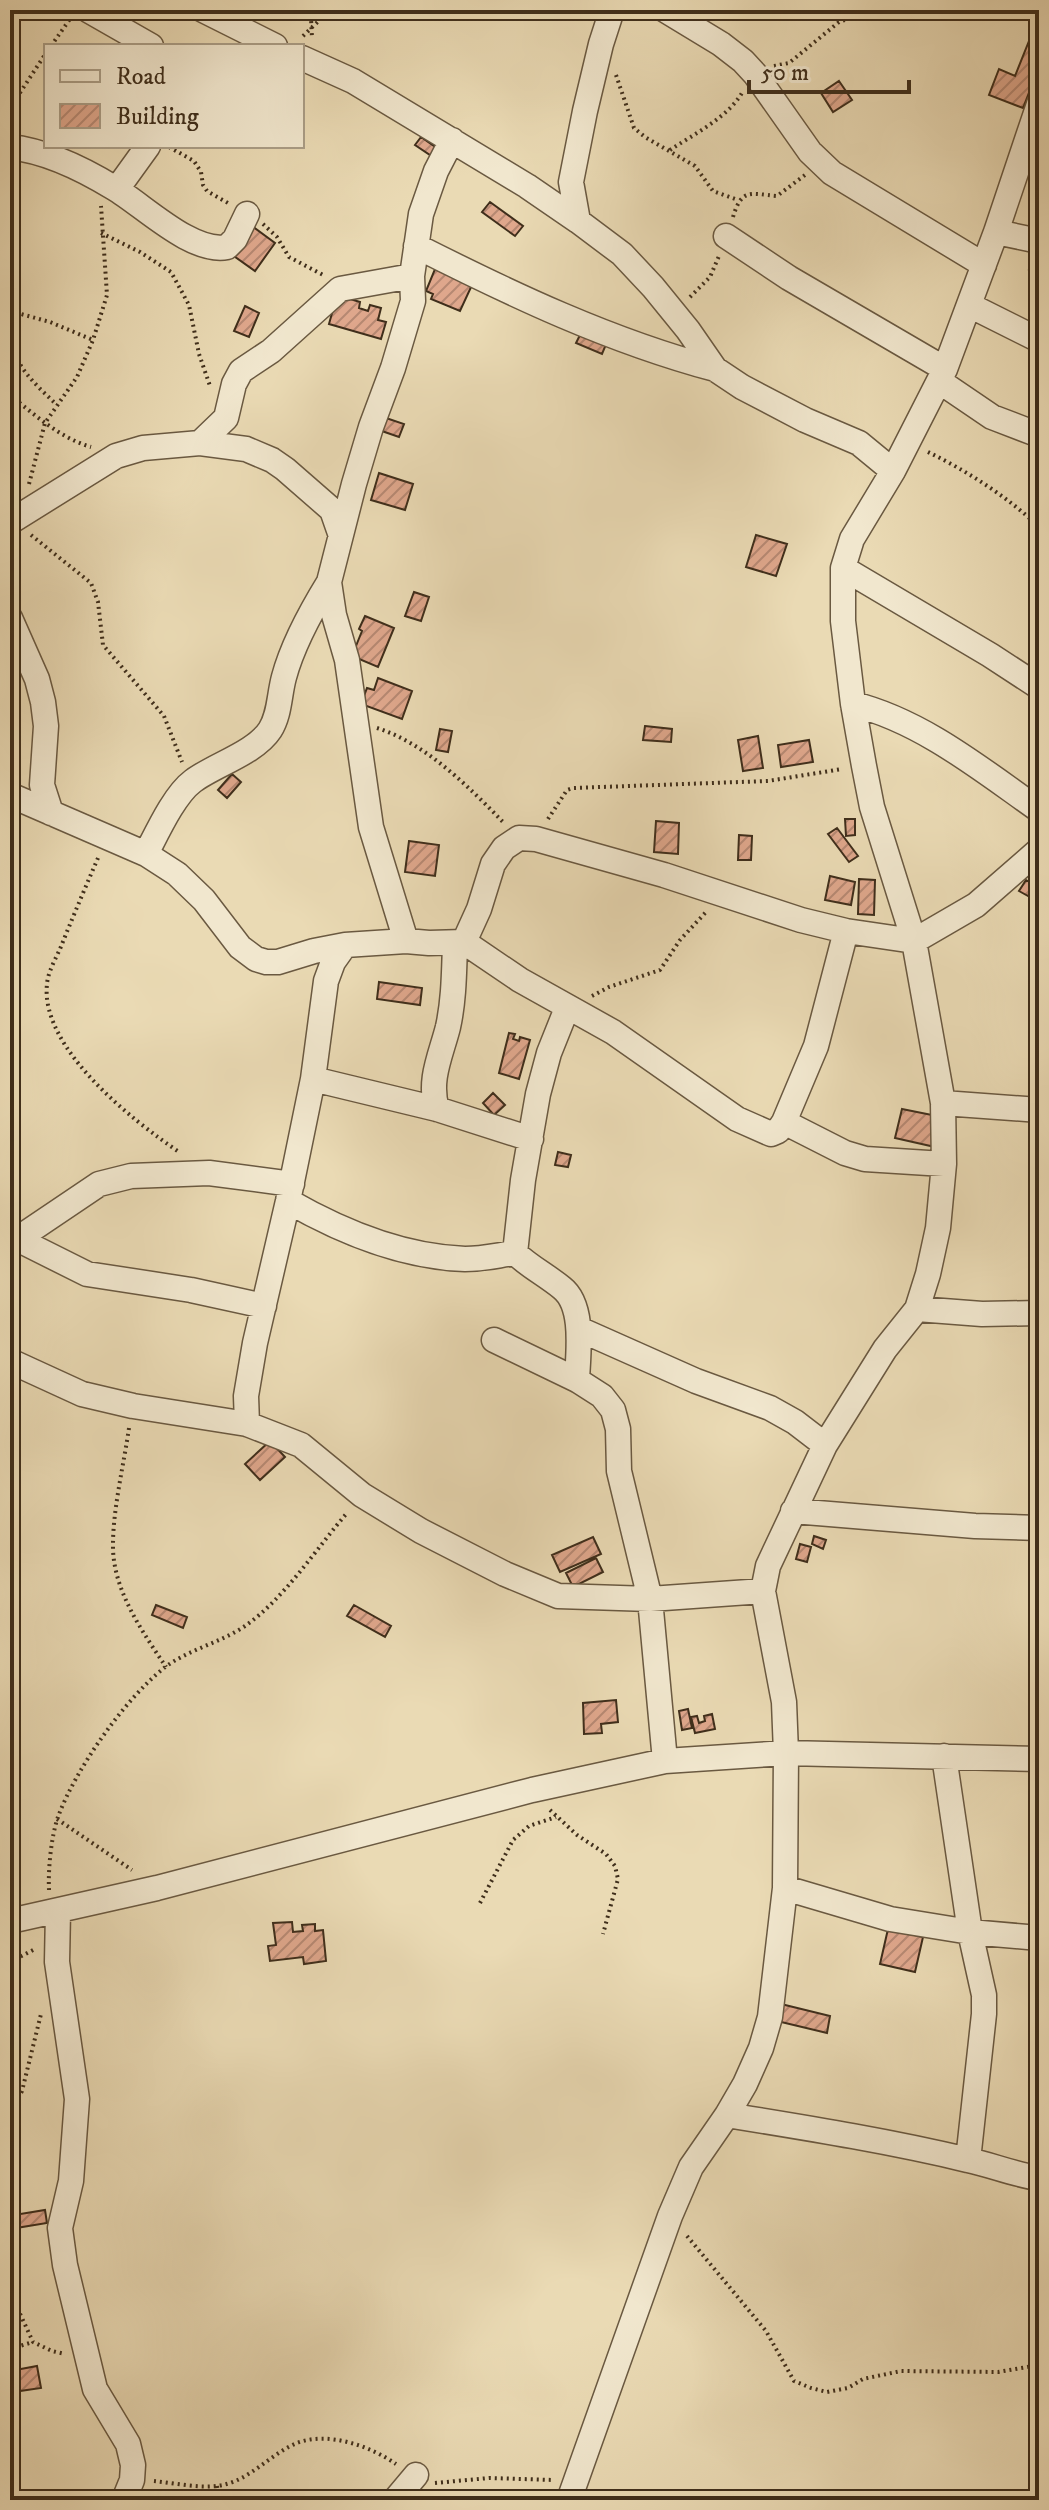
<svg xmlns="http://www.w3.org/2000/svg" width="1049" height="2510" viewBox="0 0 1049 2510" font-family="'IM FELL DW Pica',serif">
<defs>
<pattern id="building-hatch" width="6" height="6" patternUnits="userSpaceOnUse" patternTransform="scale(2)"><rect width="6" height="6" fill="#dfa78c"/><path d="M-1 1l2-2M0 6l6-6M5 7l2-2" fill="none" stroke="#b68872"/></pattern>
</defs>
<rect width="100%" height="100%" fill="#eadab4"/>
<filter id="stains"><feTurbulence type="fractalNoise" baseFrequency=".0025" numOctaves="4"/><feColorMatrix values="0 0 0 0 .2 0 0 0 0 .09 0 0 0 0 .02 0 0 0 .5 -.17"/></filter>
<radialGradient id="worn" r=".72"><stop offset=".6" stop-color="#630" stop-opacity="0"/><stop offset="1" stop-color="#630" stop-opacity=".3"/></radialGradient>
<path fill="url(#building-hatch)" stroke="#3f2e1b" stroke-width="2" d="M1029,41L1039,45V67L1023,108L989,95L999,69L1015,76Z
M839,81L852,100L833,112L821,93Z
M421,137L441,151L436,159L415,145Z
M490,202L523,226L515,236L482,212Z
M252,226L275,243L255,271L231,254Z
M1039,259V279L1029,270Z
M435,269L472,285L460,311L431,299L433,294L426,291Z
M337,295L360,302L359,308L368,311L370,305L381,308L378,320L386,322L381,339L329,324Z
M245,306L259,313L249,337L234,331Z
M582,331L607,342L602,354L576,343Z
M383,417L404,424L399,437L379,430Z
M379,473L413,484L405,510L371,500Z
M756,535L787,544L776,576L746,567Z
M414,592L429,597L421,621L405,616Z
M365,616L394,628L378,667L352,656L362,631L359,629Z
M378,678L412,691L402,719L361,704L367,688L374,690Z
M645,726L672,729L671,742L643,740Z
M440,729L452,731L448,752L436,750Z
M758,736L763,768L743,771L738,740Z
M809,740L813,762L781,767L778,745Z
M232,774L241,782L227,798L218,790Z
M845,819H855V835L846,836Z
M656,821L679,823L678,854L654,852Z
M837,828L858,856L849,862L828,834Z
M739,835L752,836L751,860H738Z
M409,841L439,845L435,876L405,872Z
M830,876L855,882L851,905L825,900Z
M859,879L875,880L874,915L858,914Z
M1026,880L1035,885L1028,896L1019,891Z
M379,982L422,988L420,1005L377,999Z
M509,1033L515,1034L513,1039L519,1041L520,1037L530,1040L519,1079L499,1073Z
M493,1093L505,1105L494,1115L483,1103Z
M902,1109L942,1117L935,1147L895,1138Z
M558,1152L571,1155L568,1167L555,1165Z
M270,1441L285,1457L260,1480L245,1464Z
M814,1536L826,1540L823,1549L812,1544Z
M593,1537L601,1554L560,1572L552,1555Z
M800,1544L811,1547L807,1562L796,1559Z
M596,1558L603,1572L573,1587L566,1573Z
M156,1605L187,1617L183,1628L152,1615Z
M354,1605L391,1626L385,1637L347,1616Z
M616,1700L618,1722L601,1724L602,1733L584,1734L583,1703Z
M688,1709L692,1728L682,1730L679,1711Z
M712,1714L715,1729L695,1733L691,1717L697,1716L699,1723L705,1721L704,1716Z
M292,1922L293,1932L303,1931L302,1925L315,1924V1931L323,1930L326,1961L304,1964L303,1957L270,1961L268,1946L276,1945L273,1923Z
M888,1929L923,1937L915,1972L880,1964Z
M781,2004L830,2016L827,2033L777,2021Z
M45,2210L47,2223L16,2228L14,2215Z
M37,2366L41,2388L13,2392L10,2371Z"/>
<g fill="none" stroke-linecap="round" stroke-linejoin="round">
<g stroke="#6a5941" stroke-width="27">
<path id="minor" d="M88,10L151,46
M203,10L275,46
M665,10L721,44L743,61L755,74L810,152L832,173L984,265
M302,58L353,81L527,186L578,221L622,254L653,287L688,330L715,369L742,387L805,420L859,443L893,471
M10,147C46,151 83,169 114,188C143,205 192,254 227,247L235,239L247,214
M117,189L148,146
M578,221L571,182L585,111L601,44L612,10
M996,232L1039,241
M726,236L789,278L945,369
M416,246C513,295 610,341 715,369
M969,305L1039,340
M939,381L992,417L1039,435
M200,443L226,418L234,384L241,371L271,351L340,289L412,276
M10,522L116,456L143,448L200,443L246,449L272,460L285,469L332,510L340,533
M843,568L990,655L1039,687
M10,618L37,679L43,702L46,726L42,785L51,813
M853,704C922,721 982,770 1039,810
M10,795L146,854L177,874L204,900L240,947L256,959L266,962H278L314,951L345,945L406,941L429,943L464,942L479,909L493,864L504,848L519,838L536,839L664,875L801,920L846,931L914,941L976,905L1039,850
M146,854C157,833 174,795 193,781C214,765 255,753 270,730C280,714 279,695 284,677C292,647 313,608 329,582
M406,941L371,827L347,660L334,615L329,582L354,484L371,427L393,368L413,301L412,276L421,214L436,171L452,140
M464,942L520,980L613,1032L737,1119L771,1134L778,1131L784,1122L816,1046L846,931
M567,1008L549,1053L538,1094L523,1180L515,1253C530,1267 546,1275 562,1288C585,1306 578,1354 577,1380
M313,1079L437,1109L531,1139
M943,1103L1039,1110
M437,1109C428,1080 441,1055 448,1027C454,1000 454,972 455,944
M784,1122L845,1153L865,1159L944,1164
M288,1201C342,1232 402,1257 465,1259C482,1259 499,1255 515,1253
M19,1240L87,1274L191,1290L264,1306
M10,1244L99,1184L131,1176L209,1173L292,1184
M917,1309L982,1314L1039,1313
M579,1329L696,1381L770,1408L795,1422L825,1445
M494,1340L577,1380L602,1396L613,1410L618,1429L619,1471L650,1599L665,1761
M10,1361L82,1394L133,1406L247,1424L301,1445L362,1495L421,1531L505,1574L558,1596L650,1599L763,1591
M247,1424L246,1396L255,1343L288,1201L313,1079L326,981L333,962L345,945
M793,1511L975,1526L1039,1528
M944,1756L970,1932L984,1995V2014L968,2160
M785,1888L890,1919L970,1932L1039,1938
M58,1911L57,1962L77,2099L71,2181L60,2228L65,2265L95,2389L128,2444L133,2465L132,2480L124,2500
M10,1921L157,1888L532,1790L665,1761L786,1753L1039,1759
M727,2115C807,2128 889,2141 968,2160C992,2165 1015,2175 1039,2178
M395,2500L416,2475
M569,2500L670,2216L691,2167L727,2115L745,2084L761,2048L770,2017L785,1888L786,1753L784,1702L763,1591L768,1566L825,1445L885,1349L917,1309L928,1274L938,1228L944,1164L943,1103L914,941L872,807L864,766L853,704L843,621V568L852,539L893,471L945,369L996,232L1039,104"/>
</g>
<path stroke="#3f2e1b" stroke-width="4" stroke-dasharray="2 4" stroke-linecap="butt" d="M307,10L311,18L312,38
M303,36L330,10
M51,46L70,19
M774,66L789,63L839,22L875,10
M616,75L634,128L645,137L695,166L713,191L738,200
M10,108L46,53
M169,147L194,161L201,172L203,185L207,191L228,203
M670,150C694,134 727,118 742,93
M10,195L13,170
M733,217C742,187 751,194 777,196L805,175
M263,224L277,237L289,257L325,276
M101,233L140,252L171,272L189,305L199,354L210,386
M690,297L710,277L719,256
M10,311L50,322L93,340
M10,337C14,366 36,385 56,404
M10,395C35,415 60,438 91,447
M928,452C967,471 1008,497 1039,527
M29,484L45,423L77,377L93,340L107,295L101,206
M31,535L91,583L98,602L103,645L164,716L182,762
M377,728C425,743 468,786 503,822
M548,819L567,790L573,788L768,781L842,769
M98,858C85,888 72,919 60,949C55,960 48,972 47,984C40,1048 132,1120 179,1152
M592,996L609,987L660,970L680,940L706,912
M129,1428C124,1463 113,1509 113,1544C112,1589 142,1631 166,1667
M550,1810L577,1835L606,1854L615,1866L618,1879L603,1934
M57,1819L132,1870
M49,1890C48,1870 51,1837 58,1817C75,1770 124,1700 164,1668C187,1650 220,1643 245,1626C284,1599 316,1549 347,1513
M480,1903L513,1840L529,1826L556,1817
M10,1962L35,1949
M10,2114L22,2091L41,2014
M687,2236L766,2331L794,2381L811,2388L827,2392L848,2388L863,2379L901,2371L998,2372L1039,2365
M10,2292L33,2342L52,2351L65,2354
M10,2349L33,2342
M154,2481C174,2483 196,2488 216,2486C248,2483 268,2455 297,2443C328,2431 370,2446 396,2464
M435,2483L489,2478L554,2480
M217,2486L219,2500"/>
<use href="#minor" stroke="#f1e7ce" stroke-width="24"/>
</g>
<rect width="1049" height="2510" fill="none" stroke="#eadab4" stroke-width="40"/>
<rect x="12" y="12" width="1025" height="2486" fill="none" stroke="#3f2e1b" stroke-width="4"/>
<rect x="20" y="20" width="1009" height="2470" fill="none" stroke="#3f2e1b" stroke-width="2"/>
<rect x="44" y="44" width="260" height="104" fill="#f1e7ce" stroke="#aa9d86" stroke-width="2"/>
<rect x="60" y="70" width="40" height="12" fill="#f1e7ce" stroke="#aa9d86" stroke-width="2"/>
<text x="116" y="84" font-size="24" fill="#3f2e1b">Road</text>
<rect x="60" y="104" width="40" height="24" fill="url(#building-hatch)" stroke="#aa9d86" stroke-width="2"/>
<text x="116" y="124" font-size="24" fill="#3f2e1b">Building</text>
<path d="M749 80v12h160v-12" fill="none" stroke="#3f2e1b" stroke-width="4"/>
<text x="761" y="80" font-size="24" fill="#3f2e1b" stroke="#f1e7ce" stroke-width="6" paint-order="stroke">50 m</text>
<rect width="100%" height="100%" filter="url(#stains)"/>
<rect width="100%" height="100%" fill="url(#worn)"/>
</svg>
